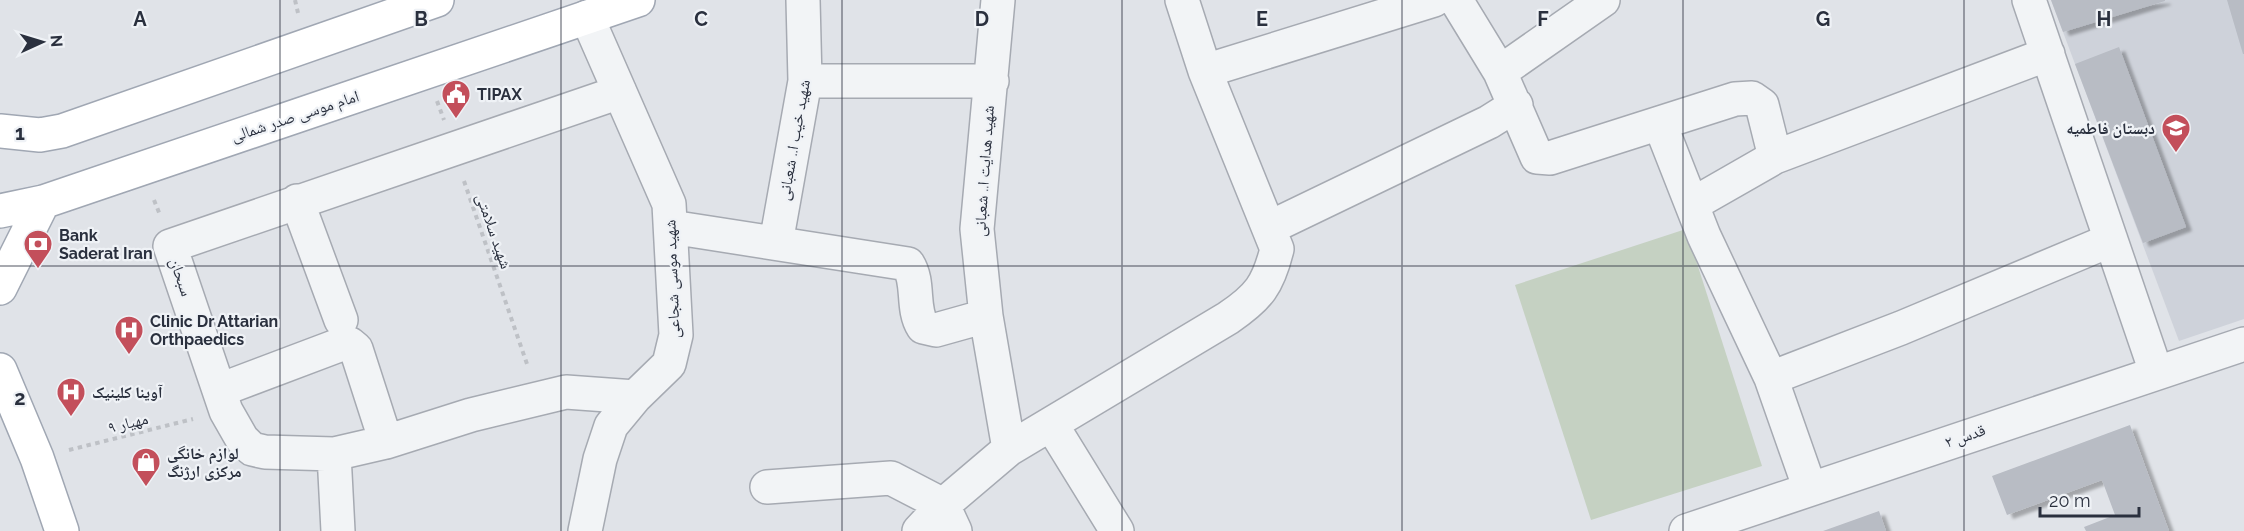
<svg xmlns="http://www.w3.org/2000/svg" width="2244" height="531" viewBox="0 0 2244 531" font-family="Raleway,'Noto Naskh Arabic',sans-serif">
<defs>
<filter id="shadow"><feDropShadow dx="6" dy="4" stdDeviation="1.5" flood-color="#0004"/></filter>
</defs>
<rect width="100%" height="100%" fill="#e0e3e8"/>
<path fill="#ced2da" d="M2051,0H2244V319L2179,341Z"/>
<path fill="#c5d1c2" d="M1686,229L1762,466L1591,520L1515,285Z"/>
<path fill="#b8bcc4" filter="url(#shadow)" d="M2051,0H2165V1L2063,32Z
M2227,0H2244V54H2243Z
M2119,47L2186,227L2143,243L2075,64Z
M2130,425L2169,531H2086L2084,527L2115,515L2102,480L2007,515L1992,476Z
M1879,511L1886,531H1823Z"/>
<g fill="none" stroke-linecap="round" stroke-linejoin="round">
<g stroke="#a6aab2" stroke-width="36">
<path id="minor" d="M998,0L977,229L986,316L1009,449
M1456,0L1500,72L1537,157L1550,158L1735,99L1752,98L1762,105L1775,157
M2029,0L2156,372
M1205,71L1434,0
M1500,72L1603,0
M805,81H992
M620,92L170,246L226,411L242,439L252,449L265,452L334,454L386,442L471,415L566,392L635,397
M1660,124L1704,236L1771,378L1810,489
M297,201L341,320
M1693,204L1775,157L2048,54
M671,227L908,264C920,283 911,308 923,327L936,330L986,316
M1269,228L1489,122L1516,105
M776,243L805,81L803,0
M1771,378L1901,328L2111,240
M220,390L342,344H350L356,349L386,442
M1051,424L1117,531
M334,454L338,531
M767,487L891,478L943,505L955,531
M585,531L600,459L611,426L635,397L669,364L676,335L669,204L587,17
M919,531L943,505L1009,449L1228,318C1259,297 1268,285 1277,249L1205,71L1182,0
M1686,531L2244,344"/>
</g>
<g stroke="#a0a7b3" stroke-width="36">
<path id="major" d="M0,131L40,135L62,131L437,0
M0,211L43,202
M0,288L43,202L638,0
M0,370L37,458L62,531"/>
</g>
<path stroke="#bec1c6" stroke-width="4" stroke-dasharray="4.5 4.5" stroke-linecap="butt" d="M295,0L298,13
M437,101L444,120
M464,181L528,367
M154,200L160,215
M69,450L193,419"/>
<use href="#minor" stroke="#f2f4f6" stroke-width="33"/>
<use href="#major" stroke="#fff" stroke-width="33"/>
</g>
<path fill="none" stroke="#2a303e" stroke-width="1.5" stroke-opacity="0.55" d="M280,0V531M561,0V531M842,0V531M1122,0V531M1402,0V531M1683,0V531M1964,0V531M0,266H2244"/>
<defs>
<g id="civic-pin" transform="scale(1.5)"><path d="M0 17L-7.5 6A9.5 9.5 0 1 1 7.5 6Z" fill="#c34f5b" stroke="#eff2f6"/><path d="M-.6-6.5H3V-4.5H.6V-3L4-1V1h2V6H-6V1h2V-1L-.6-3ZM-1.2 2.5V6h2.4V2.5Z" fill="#fff"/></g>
<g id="school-pin" transform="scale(1.5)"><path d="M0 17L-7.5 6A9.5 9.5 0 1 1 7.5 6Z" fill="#c34f5b" stroke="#eff2f6"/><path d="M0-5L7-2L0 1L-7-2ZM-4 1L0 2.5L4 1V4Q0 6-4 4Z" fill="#fff"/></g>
<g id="bank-pin" transform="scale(1.5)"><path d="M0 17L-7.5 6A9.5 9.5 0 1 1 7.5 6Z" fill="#c34f5b" stroke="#eff2f6"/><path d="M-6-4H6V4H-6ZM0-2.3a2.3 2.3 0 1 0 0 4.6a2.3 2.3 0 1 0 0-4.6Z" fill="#fff"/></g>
<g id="hospital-pin" transform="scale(1.5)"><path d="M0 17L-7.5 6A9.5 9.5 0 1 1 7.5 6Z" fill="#c34f5b" stroke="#eff2f6"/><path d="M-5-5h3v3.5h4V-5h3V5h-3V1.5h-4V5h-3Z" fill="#fff"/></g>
<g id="shop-pin" transform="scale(1.5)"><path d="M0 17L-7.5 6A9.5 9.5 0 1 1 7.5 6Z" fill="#c34f5b" stroke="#eff2f6"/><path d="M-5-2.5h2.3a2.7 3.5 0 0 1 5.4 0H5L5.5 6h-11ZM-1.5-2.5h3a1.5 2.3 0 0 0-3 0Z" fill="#fff"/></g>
</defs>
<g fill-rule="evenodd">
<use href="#civic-pin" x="456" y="94"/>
<use href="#school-pin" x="2176" y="128"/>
<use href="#bank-pin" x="38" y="244"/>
<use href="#hospital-pin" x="129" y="330"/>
<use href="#hospital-pin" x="71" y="392"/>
<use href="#shop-pin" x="146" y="462"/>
</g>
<g text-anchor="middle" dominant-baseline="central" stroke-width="4.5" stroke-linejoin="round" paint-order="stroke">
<g font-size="16" font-weight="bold" fill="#2a303e" stroke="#eff2f6" text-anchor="start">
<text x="477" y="94">TIPAX</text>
<text x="2155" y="128" text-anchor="end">دبستان فاطمیه</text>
<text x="59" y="235">Bank<tspan x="59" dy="18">Saderat Iran</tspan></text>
<text x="150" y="321">Clinic Dr Attarian<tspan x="150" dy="18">Orthpaedics</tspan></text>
<text x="92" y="392">آوینا کلینیک</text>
<text x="167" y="453">لوازم خانگی<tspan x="167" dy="18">مرکزی ارژنگ</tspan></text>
</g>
<g font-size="16" fill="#2a303e" stroke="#eff2f6">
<text transform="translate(295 116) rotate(-18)">امام موسی صدر شمالی</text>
<text transform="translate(794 140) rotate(-80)">شهید خیب ا.. شعبانی</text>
<text transform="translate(984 171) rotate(-86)">شهید هدایت ا.. شعبانی</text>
<text transform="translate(494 231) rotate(71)">شهید سلامتی</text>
<text transform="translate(181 277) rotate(71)">سبحان</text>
<text transform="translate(672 279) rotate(-92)">شهید موسی شجاعی</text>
<text transform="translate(128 423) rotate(-14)">مهیار ۹</text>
<text transform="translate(1965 436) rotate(-19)">قدس ۲</text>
</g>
</g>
<g font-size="20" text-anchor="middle" font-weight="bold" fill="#2a303e" stroke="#eff2f6" stroke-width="4.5" stroke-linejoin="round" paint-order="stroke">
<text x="140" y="26">A</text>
<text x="421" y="26">B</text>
<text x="701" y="26">C</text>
<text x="982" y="26">D</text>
<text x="1262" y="26">E</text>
<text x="1543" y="26">F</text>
<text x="1823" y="26">G</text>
<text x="2104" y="26">H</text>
<text x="20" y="140">1</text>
<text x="20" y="405">2</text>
</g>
<g transform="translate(42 42) rotate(86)" stroke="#eff2f6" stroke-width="4.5" paint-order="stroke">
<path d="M0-4.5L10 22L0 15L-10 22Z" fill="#2a303e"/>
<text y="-9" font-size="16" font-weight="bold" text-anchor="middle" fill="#2a303e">N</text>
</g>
<path d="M2040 507v9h99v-9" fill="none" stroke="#2a303e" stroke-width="3"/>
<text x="2049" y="507" font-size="18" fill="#2a303e" stroke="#eff2f6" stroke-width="4.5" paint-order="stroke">20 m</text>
</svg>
